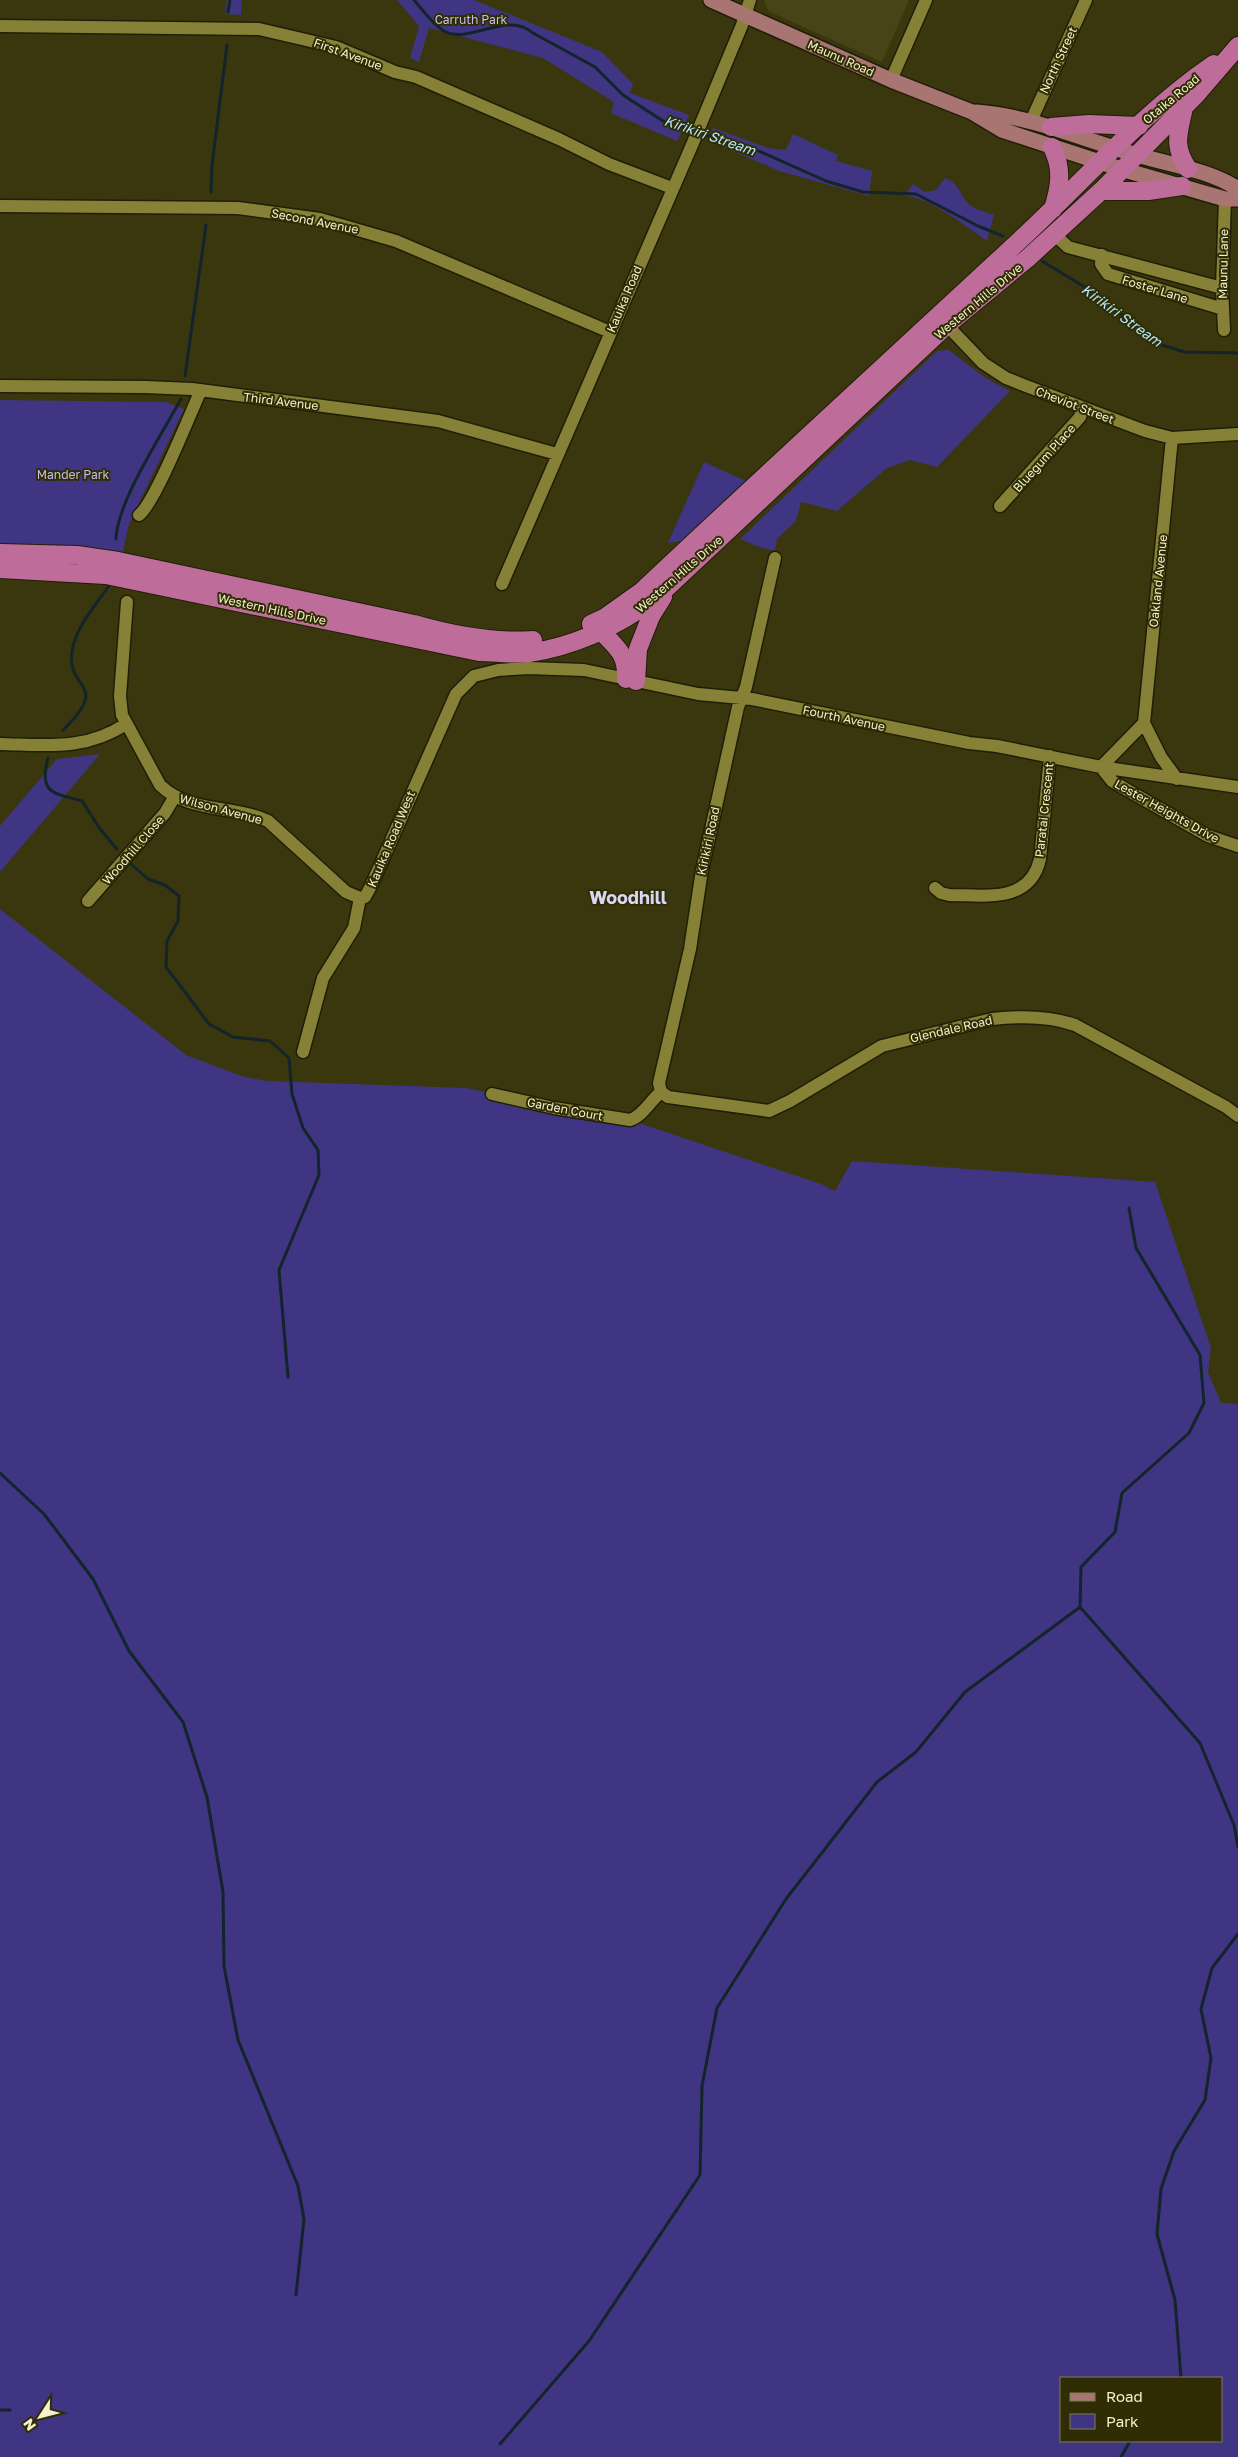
<svg xmlns="http://www.w3.org/2000/svg" width="1238" height="2457" viewBox="0 0 1238 2457" font-family="'Golos Text',sans-serif">
<rect width="100%" height="100%" fill="#3a370f"/>
<path fill="#474417" d="M764,0H909L882,62L768,11Z"/>
<path fill="#403582" fill-rule="evenodd" d="M227,0H242L241,15L225,14Z
M397,0H474L602,52L633,84L630,93L689,115L677,141L611,113L614,102L543,58L429,28L419,62L410,58L419,26Z
M713,128L768,148L786,150L793,134L838,155L836,161L872,171L869,196L779,171L708,140Z
M945,178C960,183 960,197 970,205C976,210 987,212 994,215L987,241C966,227 929,196 904,196L913,184L925,192L936,190Z
M949,350L984,377L1010,391L937,467L910,460L887,468L837,511L801,502L796,521L777,539L775,551L759,547L740,539L937,351Z
M0,400L166,402L184,409L129,524L122,555L0,546Z
M704,462L746,481L683,541L668,543Z
M100,754L0,872V826L57,759Z
M0,909L186,1055L244,1077L268,1081L466,1088L636,1122L821,1184L835,1191L852,1161L1155,1182L1211,1348L1208,1372L1221,1403L1238,1404V2457H0ZM1062,2378H1222V2441H1062Z"/>
<g fill="none" stroke-linecap="round" stroke-linejoin="round">
<path stroke="#13242b" stroke-width="3" d="M414,0C423,10 432,24 444,31C469,45 507,10 533,33L595,67L623,95L663,121L694,131
M228,12L230,0
M700,133L740,148H752L826,181L863,192L916,194L978,226L1003,236
M211,192L212,165L227,45
M1042,261L1093,292L1159,344L1184,352L1238,353
M185,376L206,225
M116,539C117,502 162,434 181,399
M63,730C112,682 66,691 72,652C75,627 97,604 110,584
M48,758C38,795 55,793 82,801L100,829L117,849
M131,864L148,879L165,885L179,896L178,921L167,941L166,967L209,1024L233,1037L270,1041L289,1058L292,1094L303,1128L318,1150L319,1175L279,1270L288,1377
M1129,1208L1136,1248L1200,1355L1204,1403L1189,1433L1122,1493L1115,1532L1081,1567L1080,1607L1200,1743L1234,1825L1238,1847
M0,1473L44,1514L93,1579L129,1651L183,1722L207,1797L223,1892L224,1966L238,2040L298,2186L304,2219L296,2295
M1181,2378L1175,2300L1157,2234L1161,2189L1174,2151L1205,2100L1211,2058L1201,2009L1212,1968L1238,1934
M0,2410H10
M500,2444L589,2341L700,2175L702,2086L717,2008L786,1899L877,1782L916,1752L965,1692L1080,1607
M1121,2457L1130,2441"/>
<g stroke="#201e07" stroke-width="15">
<path id="minor" d="M0,26L259,29L336,47L395,72L416,77L559,139L609,164L672,188
M891,80L926,0
M1031,121L1086,0
M0,206L238,208L320,219L396,241L610,332
M1054,234L1068,247L1222,288
M1102,255L1101,264L1108,274L1223,309
M942,320L983,363L1006,378L1026,386L1145,431L1172,438L1238,434
M1224,330L1222,288L1225,199
M0,386L145,387L192,389L438,421L557,454
M1172,438L1144,723L1161,757L1177,779
M1000,506L1080,417L1083,408
M139,515C155,503 190,414 201,390
M502,584L692,145L742,25L750,0
M127,602L120,696L122,715L160,785C188,813 234,805 268,821L346,892L360,898
M1144,723L1101,767L1112,781L1122,787L1208,836L1238,846
M0,744C46,745 85,751 126,724
M935,888L941,893L949,895C984,895 1030,904 1040,859L1050,756
M360,898L365,897L371,886L456,694L474,676L498,670L528,668L584,670L698,694L752,699L969,743L997,746L1101,767L1238,787
M88,901L165,813L175,796
M303,1052L323,978L354,928L360,898
M661,1092L668,1097L769,1111L790,1101L882,1046L992,1019C1019,1016 1050,1016 1075,1025L1226,1107L1238,1116
M492,1094L554,1108L630,1120C643,1116 650,1101 661,1092L659,1083L690,949L702,870L738,707L746,687L775,558"/>
</g>
<g stroke="#201e07" stroke-width="18">
<path id="major" d="M711,0L891,80L972,112L1002,130L1121,169L1225,199H1238
M976,112C1031,116 1081,139 1134,154C1166,164 1210,170 1238,189"/>
</g>
<g stroke="#201e07" stroke-width="20">
<path id="highway" d="M1184,107C1179,134 1172,144 1188,169
M1051,127L1089,124L1139,126
M1052,147C1063,169 1060,186 1053,209
M1101,191H1148L1182,186
M0,553L77,555L118,561L414,624C452,635 492,643 533,640
M0,569L106,575L479,652C495,652 512,655 529,653C577,646 618,626 657,597L947,325L1028,258L1101,191L1196,95L1238,46
M591,624L604,618L642,591C767,473 894,357 1020,240C1084,181 1142,113 1214,64
M602,632C618,649 627,654 626,679
M636,681L638,649L651,616L663,597"/>
</g>
<use href="#minor" stroke="#868136" stroke-width="12"/>
<use href="#major" stroke="#a87573" stroke-width="15"/>
<use href="#highway" stroke="#be6d9b" stroke-width="18"/>
</g>
<g text-anchor="middle" dominant-baseline="central" stroke-width="4" stroke-linejoin="round" paint-order="stroke">
<g font-size="12" fill="#c0bfed" stroke="#302d04">
<text x="471" y="19">Carruth Park</text>
<text x="73" y="474">Mander Park</text>
</g>
<g font-size="12" fill="#f3f2cd" stroke="#302d04">
<text transform="translate(348 54) rotate(20)">First Avenue</text>
<text transform="translate(841 58) rotate(24)">Maunu Road</text>
<text transform="translate(1058 60) rotate(-65)">North Street</text>
<text transform="translate(1171 99) rotate(-40)">Otaika Road</text>
<text transform="translate(315 221) rotate(11)">Second Avenue</text>
<text transform="translate(1223 264) rotate(-89)">Maunu Lane</text>
<text transform="translate(1155 289) rotate(17)">Foster Lane</text>
<text transform="translate(624 299) rotate(-67)">Kauika Road</text>
<text transform="translate(978 301) rotate(-40)">Western Hills Drive</text>
<text transform="translate(281 401) rotate(7)">Third Avenue</text>
<text transform="translate(1075 405) rotate(21)">Cheviot Street</text>
<text transform="translate(1044 458) rotate(-48)">Bluegum Place</text>
<text transform="translate(679 574) rotate(-41)">Western Hills Drive</text>
<text transform="translate(1158 581) rotate(-84)">Oakland Avenue</text>
<text transform="translate(272 609) rotate(12)">Western Hills Drive</text>
<text transform="translate(844 718) rotate(12)">Fourth Avenue</text>
<text transform="translate(221 809) rotate(15)">Wilson Avenue</text>
<text transform="translate(1044 810) rotate(-84)">Paratai Crescent</text>
<text transform="translate(1167 811) rotate(29)">Lester Heights Drive</text>
<text transform="translate(391 839) rotate(-67)">Kauika Road West</text>
<text transform="translate(708 841) rotate(-78)">Kirikiri Road</text>
<text transform="translate(133 850) rotate(-49)">Woodhill Close</text>
<text transform="translate(951 1029) rotate(-13)">Glendale Road</text>
<text transform="translate(565 1109) rotate(11)">Garden Court</text>
</g>
<g font-size="14" font-style="italic" fill="#b1e8ff" stroke="#302d04">
<text transform="translate(710 135) rotate(19)">Kirikiri Stream</text>
<text transform="translate(1122 315) rotate(36)">Kirikiri Stream</text>
</g>
<g font-size="18" font-weight="bold" fill="#d8d8f6" stroke="#302d04">
<text x="628" y="897">Woodhill</text>
</g>
</g>
<rect x="1060" y="2377" width="162" height="65" fill="#302d04" stroke="#7e7c54"/>
<rect x="1070" y="2393" width="25" height="8" fill="#a87573" stroke="#7e7c54"/>
<text x="1106" y="2402" font-size="15" fill="#f3f2cd">Road</text>
<rect x="1070" y="2414" width="25" height="15" fill="#403582" stroke="#7e7c54"/>
<text x="1106" y="2427" font-size="15" fill="#f3f2cd">Park</text>
<g transform="translate(40 2417) rotate(234)" stroke="#302d04" stroke-width="4" paint-order="stroke">
<path d="M0-4L9 19L0 12L-9 19Z" fill="#f3f2cd"/>
<text y="-8" font-size="14" font-weight="bold" text-anchor="middle" fill="#f3f2cd">N</text>
</g>
</svg>
